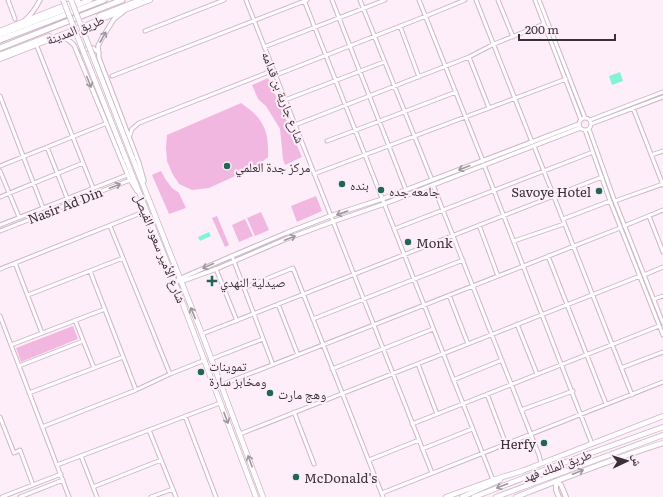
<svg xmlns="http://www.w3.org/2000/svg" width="663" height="497" viewBox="0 0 663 497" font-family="Literata,'Noto Naskh Arabic',serif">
<rect width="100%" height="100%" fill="#feeef9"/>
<path fill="#f2b7e1" d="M268,78L302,157L285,165L283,159L280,129L266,106L258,99L252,85Z
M241,103C263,118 269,130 268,157L257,166L209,188L192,190L179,184L172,173L167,161L166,148L167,135Z
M161,171L166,180L172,188L179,193L186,208L169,214L152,175Z
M316,196L322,211L297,222L291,206Z
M261,212L269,230L255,236L247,218Z
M217,216L229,245L225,247L212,218Z
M245,219L253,236L239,242L232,225Z
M73,326L78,339L21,362L16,348Z"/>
<path fill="#84f2d8" d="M620,72L623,81L612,85L609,76Z
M209,232L211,236L200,241L198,237Z"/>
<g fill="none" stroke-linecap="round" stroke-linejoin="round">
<g stroke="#cfb7c7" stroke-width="5">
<path id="minor" d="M8,0L15,19
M246,0L432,473
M304,0L493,480
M332,0L406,190
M360,0L432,180
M419,0L483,161
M476,0L532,142
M498,0L513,37
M535,0L581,120
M539,0L585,118
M400,26L419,77
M145,31L224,0
M36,44L93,188
M264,47L385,0
M469,57L489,108
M276,75L426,16L465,0
M112,76L307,0
M0,96L43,208
M285,100L384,62
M633,108L663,185
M579 124a6 6 0 1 1 12 0a6 6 0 1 1-12 0Z
M590,120L663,92
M591,124L663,97
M295,125L469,57L494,44L544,24
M589,129L614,199L663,323
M585,130L610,201L663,335
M129,138L132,129L139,123L274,70
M327,141L456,92
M534,146L632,395
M47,147L67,198
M651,155L663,151
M484,165L592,444
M0,166L107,123
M0,171L19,217
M314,174L566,79
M433,185L539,455L541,463
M0,197L83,163
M615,201L663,184
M649,216L663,252
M563,219L610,201
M0,225L127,175
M479,225L498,276
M110,226L170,374
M624,226L663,210
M394,229L593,152
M0,231L130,180
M514,241L564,224
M232,256L273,365
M548,256L606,404
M15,263L42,333
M0,269L146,211
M216,269L237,321
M90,271L136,390
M644,275L663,267
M244,288L293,268L383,497
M28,295L123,258
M449,295L468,344
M654,299L663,296
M278,304L298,355
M0,316L69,497
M313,319L463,260
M75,320L94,368
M517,324L537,374
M202,334L602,177
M11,345L105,309
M211,359L263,339
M418,364L437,414
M19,366L83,341
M621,368L663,352
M332,369L433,329
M453,380L502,360
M221,385L620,228
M29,393L123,357
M487,394L506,444
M521,410L573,391
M294,412L314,464
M185,416L216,497
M0,417L14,453L20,450L33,485
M412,424L659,326
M42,427L136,390L170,374L205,360
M149,430L176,497
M240,434L640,276
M422,449L472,429
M81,456L97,497
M369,460L419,440
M57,465L220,403
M93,487L161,460
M382,493L663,382
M2,497L61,474
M20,497L63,480
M151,497L173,489"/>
</g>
<g stroke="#cfb7c7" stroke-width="5.5">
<path id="tertiary" d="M123,12L114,19L102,38L98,46L99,58L139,163L144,181
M24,21C31,15 36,8 40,0
M56,38C64,36 69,40 74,45L129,178L137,191
M82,51L86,49L93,48L99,53
M180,282L216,269L286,239L332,222L384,204L580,128
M175,283L179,279L218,262L286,233L330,216L382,199L579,124"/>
</g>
<g stroke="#cfb7c7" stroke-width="6">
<path id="secondary" d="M556,481L561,485L566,497
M556,481V490L559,497"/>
</g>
<g stroke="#cfb7c7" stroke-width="6">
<path id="primary" d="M99,16L140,0
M0,31L78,0
M0,35L90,0
M0,55L49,36
M0,59L150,0
M132,157L202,334L263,497
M126,159L175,283L256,497
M446,497L493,480L522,471L663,416
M462,497L500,480
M516,497C564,478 613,459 663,443"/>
</g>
<g stroke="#cfb7c7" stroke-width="6">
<path id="trunk" d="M474,497L552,467L663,427
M496,497L663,435"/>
</g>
<g stroke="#cfb7c7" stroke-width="7">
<path id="motorway" d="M0,40L104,0
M0,48L122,0"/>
</g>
<use href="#minor" stroke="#fff" stroke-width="3"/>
<use href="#tertiary" stroke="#fff" stroke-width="3.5"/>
<use href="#secondary" stroke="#fff" stroke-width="4"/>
<use href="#primary" stroke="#fff" stroke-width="4.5"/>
<use href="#trunk" stroke="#fff" stroke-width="4.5"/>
<use href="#motorway" stroke="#fff" stroke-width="5"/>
<g stroke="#cfb7c7" stroke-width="6" stroke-linecap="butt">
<path id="primary-bridge" d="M63,0L126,159
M71,0L132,157"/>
</g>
<use href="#primary-bridge" stroke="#fff" stroke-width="4.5"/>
</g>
<defs><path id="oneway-shaft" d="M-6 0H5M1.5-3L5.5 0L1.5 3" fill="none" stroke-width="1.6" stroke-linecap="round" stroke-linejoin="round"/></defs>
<g stroke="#9c989b">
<use href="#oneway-shaft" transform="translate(103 37) rotate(-61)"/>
<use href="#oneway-shaft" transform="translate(89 82) rotate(68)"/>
<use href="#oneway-shaft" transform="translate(464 168) rotate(159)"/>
<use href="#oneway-shaft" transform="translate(115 186) rotate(-21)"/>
<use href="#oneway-shaft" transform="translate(342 213) rotate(161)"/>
<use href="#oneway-shaft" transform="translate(290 238) rotate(-21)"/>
<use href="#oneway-shaft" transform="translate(208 266) rotate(156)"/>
<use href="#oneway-shaft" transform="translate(193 313) rotate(-112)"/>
<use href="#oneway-shaft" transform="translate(226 418) rotate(69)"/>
<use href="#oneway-shaft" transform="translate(250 461) rotate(-110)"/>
<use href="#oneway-shaft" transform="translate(578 472) rotate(-21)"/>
<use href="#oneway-shaft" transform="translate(502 486) rotate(159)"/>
</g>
<g fill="#226658" stroke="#feeef9" stroke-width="1.5">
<circle cx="227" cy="166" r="4"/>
<circle cx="342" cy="184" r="4"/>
<circle cx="381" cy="190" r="4"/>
<circle cx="599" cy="191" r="4"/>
<circle cx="408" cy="242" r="4"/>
<path d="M210 275h4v4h4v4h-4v4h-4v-4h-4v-4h4z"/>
<circle cx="201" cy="372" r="4"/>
<circle cx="270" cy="393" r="4"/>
<circle cx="544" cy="443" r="4"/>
<circle cx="296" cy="477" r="4"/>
</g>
<g text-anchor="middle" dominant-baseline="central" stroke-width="4" stroke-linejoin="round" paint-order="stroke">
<g font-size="13" fill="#3a3037" stroke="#feeef9">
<text transform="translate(75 29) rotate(-21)">طريق المدينة</text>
<text transform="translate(284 97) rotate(69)">شارع جارية بن قدامه</text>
<text transform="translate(65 205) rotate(-21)">Nasir Ad Din</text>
<text transform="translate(161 248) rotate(68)">شارع الأمير سعود الفيصل</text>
<text transform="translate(557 465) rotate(-20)">طريق الملك فهد</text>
</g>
<g font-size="13" fill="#3a3037" stroke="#feeef9" text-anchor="start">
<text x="235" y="166">مركز جدة العلمي</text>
<text x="350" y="184">بنده</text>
<text x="389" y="190">جامعه جده</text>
<text x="591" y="191" text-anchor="end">Savoye Hotel</text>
<text x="416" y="242">Monk</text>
<text x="220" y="281">صيدلية النهدي</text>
<text x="209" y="365">تموينات<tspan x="209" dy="15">ومخابز سارة</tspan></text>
<text x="278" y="393">وهج مارت</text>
<text x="536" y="443" text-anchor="end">Herfy</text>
<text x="304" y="477">McDonald's</text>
</g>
</g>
<g transform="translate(627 461) rotate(86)" stroke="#feeef9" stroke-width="3" paint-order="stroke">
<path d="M0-3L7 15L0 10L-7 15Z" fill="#3a3037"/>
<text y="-6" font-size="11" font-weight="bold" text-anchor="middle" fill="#3a3037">ش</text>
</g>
<path d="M519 34v6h96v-6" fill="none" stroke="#3a3037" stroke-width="2"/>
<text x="525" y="34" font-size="12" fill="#3a3037" stroke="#feeef9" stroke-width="3" paint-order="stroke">200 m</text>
</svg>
